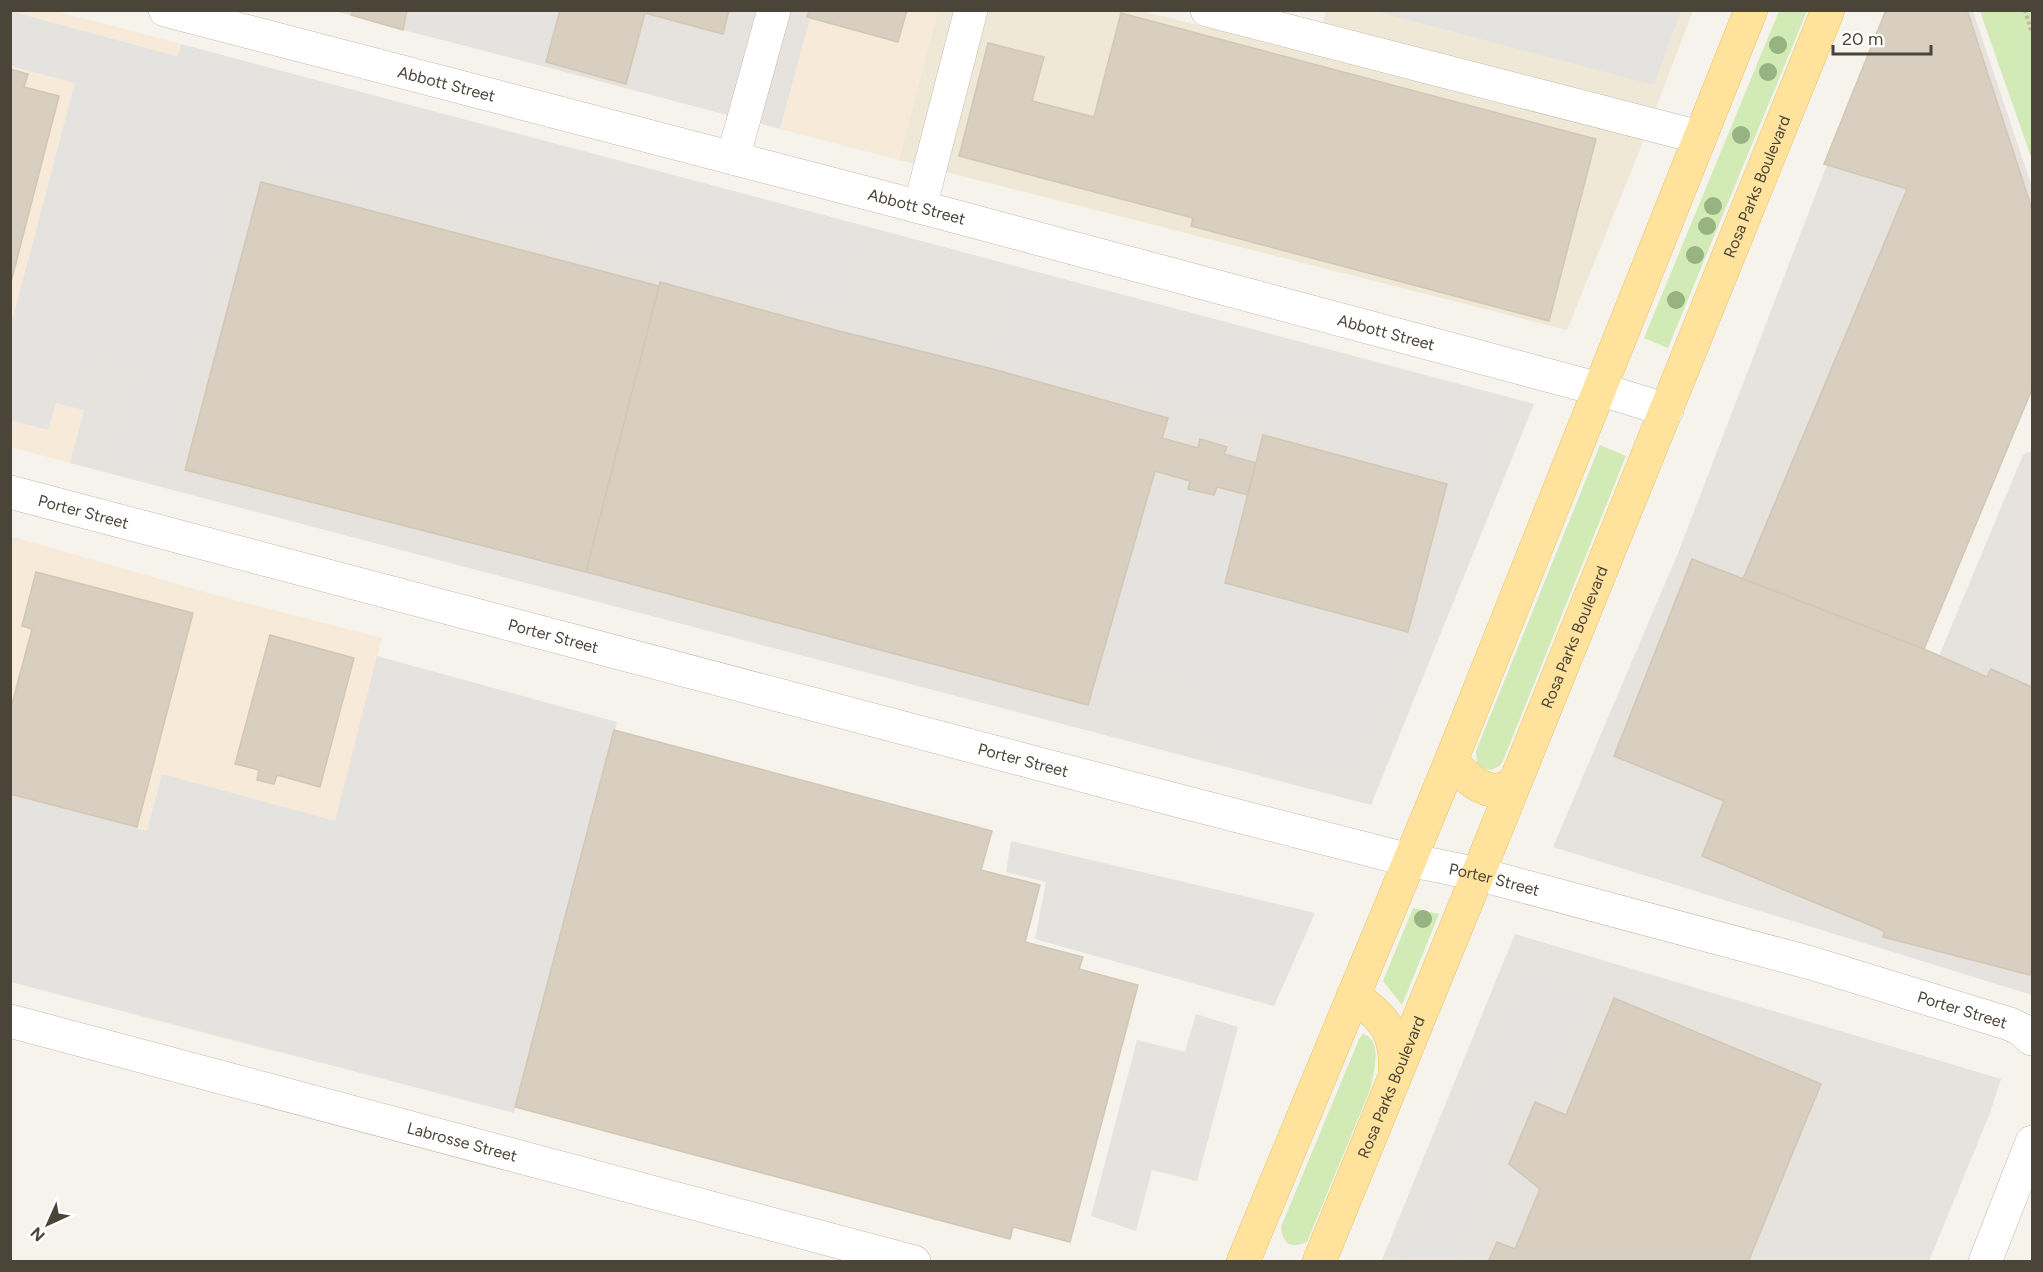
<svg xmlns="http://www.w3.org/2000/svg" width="2043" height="1272" viewBox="0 0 2043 1272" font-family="Figtree,sans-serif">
<rect width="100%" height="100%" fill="#f6f3ec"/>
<path fill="#f7ead8" d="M10,11H56L181,44L70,463L11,447Z
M812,11H938L899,160L780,129Z
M10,536L208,593L382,638L276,1052L11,982Z"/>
<path fill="#e6e2dd" d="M334,11H812L780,129Z
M1886,11H1973L2032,187V390L1924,649L1939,656L2023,455L2032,451V995L1553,847L1678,553Z
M181,44L1534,404L1371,805L70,463Z
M1515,934L2001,1079L1990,1113L1929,1261L1381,1262Z"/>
<path fill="#efe8d6" d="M938,11H1142L1314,54L1326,11H1693L1641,147L1567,330L899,160Z"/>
<path fill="#d2eab5" d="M1779,11H1807L1668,348L1644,338Z
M1980,11H2032V160Z
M1600,445L1626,456L1502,763C1494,772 1486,772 1477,763L1476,751Z
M1413,908L1439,914L1402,1005L1383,981Z
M1363,1034C1384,1039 1373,1076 1370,1090L1307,1242C1290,1249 1283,1244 1281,1227L1359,1039Z"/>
<path fill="#e5e3e0" d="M10,11L179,57L182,47L868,230L844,316L247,161L168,480L123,473L107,468L132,372L97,362L84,410L56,403L48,430L11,420V325L75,83L11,66Z
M407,11H560L546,62L548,67L403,30Z
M1375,11L1681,10V11L1654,85Z
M1013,272L1510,400L1481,487L1429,471L991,356Z
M1155,471L1190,481L1189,489L1214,495L1217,487L1248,495L1225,583L1415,634L1352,784L1189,740L1202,692L1100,663Z
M377,656L617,722L514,1113L11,982L10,794L147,831L162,774L335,821Z
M1011,841L1315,913L1274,1006L1035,939L1046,882L1006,872Z
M1523,965L1593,994L1549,1101L1527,1092L1456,1261H1401Z
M1196,1014L1238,1027L1197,1181L1152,1170L1136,1231L1091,1216L1137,1040L1185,1052Z"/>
<path fill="#d8cfc1" stroke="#d3c7b4" stroke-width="1.5" d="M353,10H407L403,30L351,15Z
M560,10H729L723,34L645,13L626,84L546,62Z
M809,10H907L898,42L807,17Z
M1886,10H1967L2032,209V389L1924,649L1743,579L1907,189L1824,164Z
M1121,13L1596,139L1549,321L1191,226L1193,218L959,156L988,43L1044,57L1032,101L1094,117Z
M10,69L28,74L24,87L59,96L10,286Z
M261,182L659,286L586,572L185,470Z
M660,282L839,331L989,368L1168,418L1162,438L1198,448L1200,439L1227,447L1224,454L1256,463L1248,495L1217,487L1214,495L1188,489L1190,481L1155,471L1088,705L586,572Z
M1263,435L1447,484L1408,632L1225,583Z
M1692,559L1924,649L1987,677L1991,669L2032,687V968L2030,975L1883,937L1884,931L1702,856L1724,801L1614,756Z
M36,572L193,613L137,827L10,794V711L32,629L22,626Z
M270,635L354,658L320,787L277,775L274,784L257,780L259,770L235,764Z
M614,730L992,831L981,870L1040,885L1025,942L1083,957L1079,969L1138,985L1070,1242L1013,1227L1010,1239L515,1107Z
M1614,998L1821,1084L1748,1262H1488L1497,1242L1515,1249L1540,1189L1509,1164L1535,1102L1566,1115Z"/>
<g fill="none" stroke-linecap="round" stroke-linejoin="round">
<g stroke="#c2bbae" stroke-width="34">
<g id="minor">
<path id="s1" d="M165,10L920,207L1599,389L1667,410"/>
<path d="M1207,10L1699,137"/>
<path d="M733,158L774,10"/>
<path d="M920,207L971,10"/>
<path id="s2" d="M10,492L1172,799L1409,860L1478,874L1811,963L2010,1024L2020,1029L2032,1039"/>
<path id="s3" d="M10,1021L914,1262"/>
<path d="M1985,1262L2032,1142"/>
</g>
</g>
<g stroke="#e6c16a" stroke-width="34">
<g id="major">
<path d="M1451,761C1463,774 1484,797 1504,788C1508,787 1512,783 1516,780"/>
<path d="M1353,996C1388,1019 1397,1035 1395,1076"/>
<path d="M1243,1262L1451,761L1751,10"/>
<path id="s4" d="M1319,1262L1478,874L1828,10"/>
</g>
</g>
<path stroke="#c4b79f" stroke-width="4" stroke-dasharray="3 3" stroke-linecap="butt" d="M2025,10L2032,33"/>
<use href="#minor" stroke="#fff" stroke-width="33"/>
<use href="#major" stroke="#ffe39c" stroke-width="33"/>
</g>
<g fill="#97b381">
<circle cx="1778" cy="45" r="9"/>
<circle cx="1768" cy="72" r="9"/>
<circle cx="1741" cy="135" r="9"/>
<circle cx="1713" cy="206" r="9"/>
<circle cx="1707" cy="226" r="9"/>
<circle cx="1695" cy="255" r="9"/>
<circle cx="1676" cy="300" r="9"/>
<circle cx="1423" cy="919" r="9"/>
</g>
<g text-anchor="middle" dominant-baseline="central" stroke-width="5" stroke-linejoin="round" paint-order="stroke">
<g font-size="16" fill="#4b4439" stroke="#fff">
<text stroke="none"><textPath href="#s1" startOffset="291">Abbott Street</textPath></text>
<text stroke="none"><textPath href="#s4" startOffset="1161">Rosa Parks Boulevard</textPath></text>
<text stroke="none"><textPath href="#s1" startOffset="777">Abbott Street</textPath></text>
<text stroke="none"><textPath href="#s1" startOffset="1263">Abbott Street</textPath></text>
<text stroke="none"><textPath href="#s2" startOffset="76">Porter Street</textPath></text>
<text stroke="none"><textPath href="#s2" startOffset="562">Porter Street</textPath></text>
<text stroke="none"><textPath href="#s4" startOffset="675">Rosa Parks Boulevard</textPath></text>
<text stroke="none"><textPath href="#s2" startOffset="1048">Porter Street</textPath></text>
<text stroke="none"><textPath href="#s2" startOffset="1534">Porter Street</textPath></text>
<text stroke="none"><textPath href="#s2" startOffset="2020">Porter Street</textPath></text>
<text stroke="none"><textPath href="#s4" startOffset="189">Rosa Parks Boulevard</textPath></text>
<text stroke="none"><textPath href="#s3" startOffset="468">Labrosse Street</textPath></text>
</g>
</g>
<rect width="2043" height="1272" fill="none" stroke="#4b4439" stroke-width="24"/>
<g transform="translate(48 1224) rotate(225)" stroke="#ffffff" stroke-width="4.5" paint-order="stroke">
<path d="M0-4.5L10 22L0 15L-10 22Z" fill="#4b4439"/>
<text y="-9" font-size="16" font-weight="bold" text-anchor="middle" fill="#4b4439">N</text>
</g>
<path d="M1833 45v9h98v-9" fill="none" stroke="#4b4439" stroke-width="3"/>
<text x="1842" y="45" font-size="18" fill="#4b4439" stroke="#ffffff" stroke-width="4.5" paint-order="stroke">20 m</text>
</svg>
